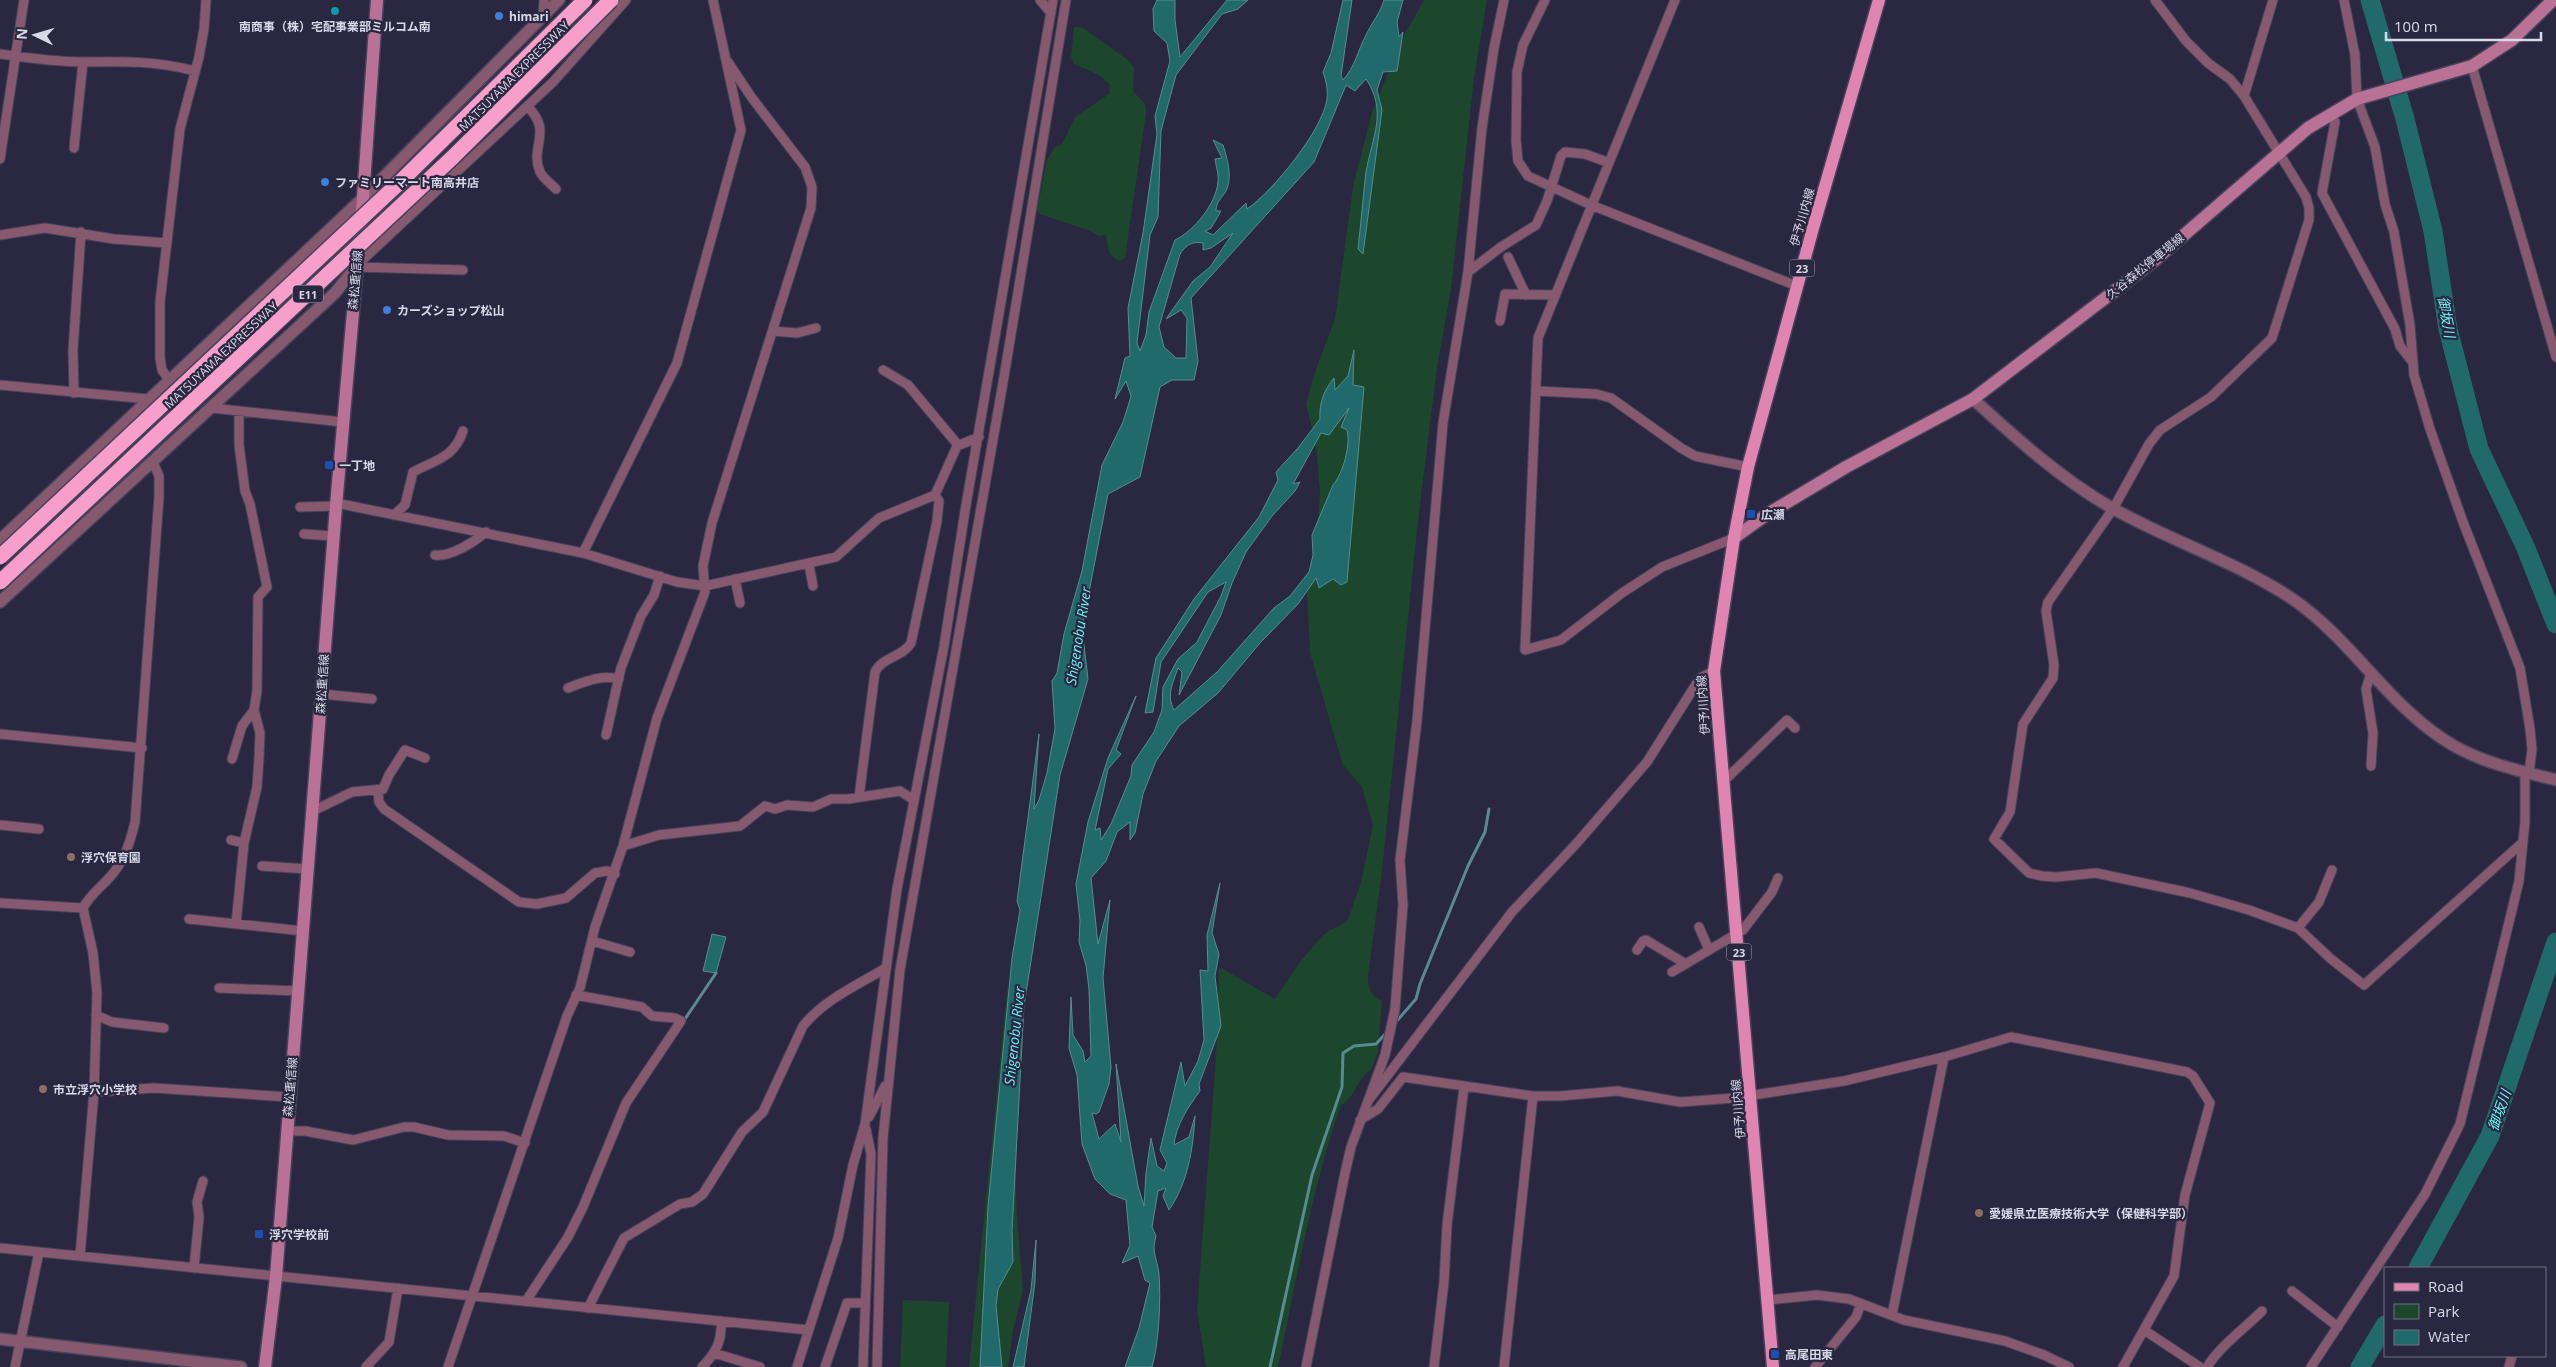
<svg xmlns="http://www.w3.org/2000/svg" width="2556" height="1367" viewBox="0 0 2556 1367" font-family="'Open Sans','Noto Sans JP',sans-serif">
<rect width="100%" height="100%" fill="#2a2740"/>
<path fill="#1c472c" d="M1424,0H1487L1474,78L1451,289L1437,368L1418,521L1382,871L1368,976C1368,988 1370,995 1382,1001L1378,1052L1371,1070C1356,1079 1356,1097 1341,1105C1311,1190 1297,1280 1278,1367H1206L1197,1311L1216,1057L1219,967L1275,999C1290,976 1305,953 1325,934C1331,928 1341,927 1348,920L1361,882L1373,825L1362,787L1343,765L1310,653L1307,592L1316,553L1320,493L1316,445L1306,404L1315,372L1335,319L1353,187L1372,112L1401,41Z
M1074,27H1082L1128,60L1134,67L1133,91L1145,104L1146,113L1125,258L1119,261C1106,254 1109,248 1106,235L1099,236L1088,230L1040,214L1037,210L1047,160L1054,148L1062,144L1075,117L1109,94L1110,85L1099,75L1074,64L1071,57Z
M1008,981L1017,1216L1023,1290L1013,1331L1008,1367H969Z
M903,1300L949,1302L946,1367H900Z"/>
<path fill="#216a6c" stroke="#588b92" fill-rule="evenodd" d="M1157,0H1175V20L1180,57L1227,0H1248L1238,9L1222,14L1176,75L1161,131L1158,217L1150,235L1137,343L1140,351L1146,335L1149,312L1175,240C1194,231 1216,204 1218,182C1219,175 1216,166 1215,159L1222,158L1213,140L1223,145C1227,158 1233,177 1226,191C1221,199 1216,202 1216,211H1221L1211,228L1205,231L1213,235L1246,203L1247,209C1272,192 1323,130 1327,99C1328,89 1326,81 1323,72L1331,53L1343,0H1352L1341,76L1343,80C1355,67 1358,50 1366,35C1372,22 1380,14 1384,0H1403L1397,22L1399,37L1403,32L1397,71L1383,72L1377,90L1382,110L1363,254L1358,249C1361,223 1363,197 1366,172C1372,137 1388,112 1366,79L1355,91L1346,85L1314,162L1191,298L1198,361L1194,380H1172L1160,387L1140,477L1108,494L1082,628L1088,679L1060,775L1024,1006L1012,1230L1013,1262L998,1289L996,1306L1002,1367H980L988,1207L1012,958L1020,910L1017,901L1039,734L1034,809L1039,800L1047,773L1055,729L1052,681L1057,673L1064,634L1082,571L1102,465L1123,422L1129,403L1131,396L1126,381L1115,399L1125,358L1130,356L1128,308L1143,233L1157,134L1155,116L1170,61L1167,43L1154,31L1153,9ZM1233,233L1210,267L1193,281L1166,319L1181,310L1187,318L1186,358H1176L1164,347L1159,327L1180,254C1186,245 1192,241 1203,243V250L1211,248Z
M1354,350L1353,385L1364,387L1347,582L1341,585L1333,579L1319,588L1316,578L1298,604L1260,643L1218,693L1179,726L1156,761L1143,794L1135,833L1130,840V822L1117,832L1106,861L1091,878L1098,944L1110,900L1103,978L1111,1067L1109,1084L1099,1112L1096,1114L1092,1113L1099,1139L1115,1124L1121,1142L1116,1064L1138,1186L1144,1206L1146,1173L1151,1138L1157,1166L1164,1171L1167,1163L1160,1150L1181,1062L1185,1086L1198,1061L1204,1040L1200,970L1208,971L1207,935L1220,883L1212,933L1219,954L1215,976L1221,1026L1199,1084L1200,1091C1188,1107 1176,1125 1174,1145L1189,1137L1195,1116C1193,1150 1188,1182 1169,1210L1163,1196L1166,1188L1158,1191L1152,1227L1156,1236C1151,1253 1157,1257 1159,1274C1161,1298 1159,1344 1152,1367H1125L1139,1328L1150,1283L1145,1280L1138,1256L1122,1263L1130,1245L1126,1200L1110,1194L1095,1179L1082,1144L1077,1075L1069,1048L1071,997L1073,1035L1083,1051L1085,1062L1091,1056L1089,989L1086,965L1079,942L1080,921L1076,884L1088,822L1108,758L1136,696L1116,750L1121,754L1108,769L1095,830L1100,828L1101,840L1111,824L1131,776L1132,765L1154,732L1162,710L1163,687L1178,659L1197,642L1221,596L1226,582L1208,592L1161,662L1153,712L1145,713L1156,658L1194,599L1259,517L1278,480L1276,472L1298,448L1320,419C1319,403 1324,390 1334,378L1335,390L1348,376ZM1349,408L1341,427L1347,430C1351,444 1343,474 1333,485L1312,535L1313,555L1309,572L1290,596L1274,608L1217,672L1174,710C1166,695 1173,683 1178,668L1182,672L1179,695L1221,615L1232,583L1246,552L1272,516L1295,491L1300,482L1293,484L1321,433L1329,435Z
M712,934L726,937L716,973L703,971Z
M1036,1240L1035,1282L1024,1367H1013L1031,1290Z"/>
<g fill="none" stroke-linecap="round" stroke-linejoin="round">
<path stroke="#588b92" stroke-width="3" d="M685,1019L716,973
M1395,1023L1416,999L1420,984L1468,866L1485,832L1489,809
M1270,1367L1312,1175L1342,1087L1343,1053L1354,1046L1376,1044L1387,1032"/>
<path stroke="#216a6c" stroke-width="19" d="M2370,0L2405,119L2433,231L2448,329L2479,449L2525,546L2556,624
M2418,1268L2490,1136L2556,942
M2360,1367L2385,1325"/>
<g stroke="#46435b" stroke-width="11">
<path id="minor" d="M1040,0L1051,13
M1545,0L1523,45L1517,72L1516,141L1518,161L1528,176L1591,205L1797,286
M1675,0L1538,338L1525,650L1561,640L1622,593L1662,567L1734,538
M2155,0L2186,41L2208,63L2230,79L2244,96L2306,197L2309,208V220L2272,338L2211,397L2160,430L2149,444L2113,509L2048,602L2046,611L2054,665L2053,678L2023,724L2010,812L1994,839L2029,873L2042,876L2056,877L2096,873L2190,893L2249,910L2298,928L2331,959L2364,985L2523,842
M2344,0L2355,55L2357,99L2375,147L2385,204L2394,232L2410,325L2414,375L2430,429L2463,522L2520,668L2530,729L2532,749L2529,773
M543,16L544,0
M0,54C27,58 57,62 84,62C123,61 157,61 195,71
M2472,66L2556,357
M2244,96L2273,0
M527,106C554,132 529,146 540,172C543,178 551,184 556,189
M2331,113L2335,122L2322,193L2395,329L2400,346L2411,360
M74,148L83,62
M0,159L24,0
M0,235L45,228L114,239L167,243
M1508,257L1526,295
M356,266L553,82L626,0
M356,267L463,270
M1468,272L1501,247L1536,225L1547,201L1561,156L1565,152L1585,154L1607,162
M1500,321L1505,294L1555,295
M773,331L797,333L816,328
M883,370L908,385L958,445
M169,380L162,370L160,358V302L180,129L199,57L204,29L206,0
M0,385L148,399
M1537,391L1596,394L1611,398L1681,448L1695,456L1748,467
M74,393L73,350L81,232
M211,408L343,422
M336,503L583,553L677,582L705,586L836,557L879,518L935,495L957,446L979,437
M300,507L336,506
M394,515L405,505L413,472C435,460 454,458 463,431
M304,534L334,536
M583,553L677,363L741,130L713,0
M435,555C451,557 474,542 486,532
M809,565L813,586
M735,579L740,603
M568,688C584,682 602,674 619,679
M322,694L372,699
M0,734L142,748
M606,735L621,668L641,616L654,595L660,576
M232,759L242,726L254,710
M2371,766L2373,733L2366,689L2371,673
M1723,778L1728,777L1787,720L1795,728
M378,791L379,802L384,809L519,902L537,904L566,898L595,873L607,871L615,874
M859,797L875,672C882,657 903,657 911,643L937,521L939,501L935,495
M313,811L352,792L383,789L389,775L405,750L425,758
M0,825L39,829
M231,840L244,843
M623,846L659,835L740,826L765,806L775,809L787,805L813,807L831,799H848L900,791L914,800
M262,866L308,869
M0,903L83,908
M189,919L303,931
M236,924L244,843L257,787L259,758L260,733L254,710L257,691L258,597L267,587L250,504L245,491L239,445V411
M1699,927L1709,950
M2298,928L2319,902L2332,870
M592,941L630,952
M1637,950L1643,941L1646,940L1686,964
M1672,972L1743,930L1772,892L1778,878
M219,988L298,991
M96,1015L112,1022L164,1028
M94,1092L154,1088L289,1097
M1533,1096H1560L1617,1091L1680,1102L1735,1098L1844,1081L1944,1057
M1368,1101L1385,1055L1395,1009L1403,905L1400,860L1417,721L1443,423L1468,272L1482,128L1494,48L1504,0
M869,1117L885,1086
M1360,1120L1378,1109L1403,1077L1533,1096L1504,1367
M287,1131H305L353,1140L404,1127H414L448,1135L504,1136L525,1143
M0,1248L808,1330
M80,1256L94,1092L97,993L93,953L83,908C90,895 99,889 109,878C124,862 130,843 135,822L159,497V476L153,462
M194,1268L199,1217L197,1202L203,1181
M2292,1291L2338,1327
M1768,1300L1817,1295L1849,1299L1904,1320L2005,1341L2044,1355L2069,1367
M526,1301L568,1237L583,1207L626,1103L681,1021L675,1018L652,1016L642,1007L576,995
M588,1308L624,1238L680,1204L692,1202L703,1194L742,1132L763,1112L803,1026C824,1000 857,985 886,968
M1892,1315L1944,1057L2011,1037L2187,1072L2193,1076L2210,1103L2185,1195L2174,1276L2123,1367
M2144,1330L2200,1367
M714,1353L760,1367
M15,1367L39,1252
M366,1367L389,1342L398,1288
M448,1367L567,1016L580,988L595,927L623,846L657,718L705,592L703,566L712,523L811,208L812,187L805,167L752,98L728,62
M702,1367C716,1353 722,1341 721,1321
M797,1367L838,1238L853,1165L865,1124L897,889L944,646L965,511L1053,0
M825,1367L847,1303H865
M863,1367L871,1154L866,1129
M877,1367L883,1138L900,970L1004,377L1066,0
M1306,1367L1345,1173L1351,1147L1368,1101L1512,912L1576,844L1647,762L1700,678L1714,671
M1434,1367L1444,1282L1447,1225L1464,1087
M1815,1367L1856,1317L1861,1304
M2207,1367C2220,1346 2244,1329 2262,1311
M2311,1367L2425,1194L2460,1124L2519,881L2525,822V772
M2509,1367L2512,1356"/>
</g>
<g stroke="#46435b" stroke-width="14">
<path id="tertiary" d="M1973,399C2017,439 2061,479 2112,508C2172,542 2238,562 2294,600C2350,639 2386,701 2443,739C2477,762 2517,770 2556,780
M0,540L363,198L559,0
M0,602L335,293L356,267
M0,1339L241,1367"/>
</g>
<g stroke="#46435b" stroke-width="15">
<path id="secondary" d="M1734,538L1766,515L1846,467L1973,399L2155,260L2308,128L2357,99L2472,66L2512,40L2553,0
M265,1367L276,1277L336,506L363,198L377,0"/>
</g>
<g stroke="#46435b" stroke-width="15">
<path id="primary" d="M1773,1367L1714,671L1734,538L1748,467L1813,228L1879,0"/>
</g>
<use href="#minor" stroke="#86596f" stroke-width="9"/>
<use href="#tertiary" stroke="#86596f" stroke-width="11"/>
<use href="#secondary" stroke="#b97295" stroke-width="12"/>
<use href="#primary" stroke="#e084b2" stroke-width="12"/>
<g stroke="#46435b" stroke-width="18" stroke-linecap="butt">
<path id="motorway-bridge" d="M0,557L401,181L585,0
M0,582L453,157L611,0"/>
</g>
<use href="#motorway-bridge" stroke="#f79fca" stroke-width="15"/>
</g>
<circle fill="#0f9aa8" stroke="#2a2740" stroke-width="2" cx="335" cy="11" r="5"/>
<g fill="#3f7fe0" stroke="#2a2740" stroke-width="2">
<circle cx="499" cy="16" r="5"/>
<circle cx="325" cy="182" r="5"/>
<circle cx="387" cy="310" r="5"/>
</g>
<g fill="#1a4fb4" stroke="#2a2740" stroke-width="2">
<rect x="324" y="460" width="10" height="10" rx="2.5"/>
<rect x="1746" y="509" width="10" height="10" rx="2.5"/>
<rect x="254" y="1229" width="10" height="10" rx="2.5"/>
<rect x="1770" y="1349" width="10" height="10" rx="2.5"/>
</g>
<g fill="#8d6e63" stroke="#2a2740" stroke-width="2">
<circle cx="71" cy="857" r="5"/>
<circle cx="43" cy="1089" r="5"/>
<circle cx="1979" cy="1213" r="5"/>
</g>
<g text-anchor="middle" dominant-baseline="central" stroke-width="4.5" stroke-linejoin="round" paint-order="stroke">
<g fill="#2a2740" stroke="#a4a3b6" stroke-width="1">
<rect x="1789.5" y="259.5" width="25" height="17" rx="4"/>
<rect x="293" y="285.5" width="30" height="17" rx="4"/>
<rect x="1726.5" y="943.5" width="25" height="17" rx="4"/>
</g>
<g font-size="11" font-weight="bold" fill="#d9d8e9">
<text x="1802" y="268">23</text>
<text x="308" y="294">E11</text>
<text x="1739" y="952">23</text>
</g>
<g font-size="12" font-weight="bold" fill="#d9d8e9" stroke="#2a2740" text-anchor="start">
<text x="509" y="16">himari</text>
<text x="335" y="26" text-anchor="middle">南商事（株）宅配事業部ミルコム南</text>
<text x="335" y="182">ファミリーマート南高井店</text>
<text x="397" y="310">カーズショップ松山</text>
<text x="339" y="465">一丁地</text>
<text x="1761" y="514">広瀬</text>
<text x="81" y="857">浮穴保育園</text>
<text x="53" y="1089">市立浮穴小学校</text>
<text x="1989" y="1213">愛媛県立医療技術大学（保健科学部）</text>
<text x="269" y="1234">浮穴学校前</text>
<text x="1785" y="1354">高尾田東</text>
</g>
<g font-size="12" fill="#d9d8e9" stroke="#2a2740">
<text transform="translate(514 76) rotate(-45)">MATSUYAMA EXPRESSWAY</text>
<text transform="translate(1802 217) rotate(-74)">伊予川内線</text>
<text transform="translate(2145 266) rotate(-39)">久谷森松停車場線</text>
<text transform="translate(355 280) rotate(-85)">森松重信線</text>
<text transform="translate(221 355) rotate(-43)">MATSUYAMA EXPRESSWAY</text>
<text transform="translate(322 684) rotate(-86)">森松重信線</text>
<text transform="translate(1703 705) rotate(-94)">伊予川内線</text>
<text transform="translate(290 1087) rotate(-85)">森松重信線</text>
<text transform="translate(1738 1109) rotate(-95)">伊予川内線</text>
</g>
<g font-size="14" font-style="italic" fill="#6cf2f6" stroke="#2a2740">
<text transform="translate(2447 317) rotate(80)">御坂川</text>
<text transform="translate(1078 636) rotate(-81)">Shigenobu River</text>
<text transform="translate(1014 1036) rotate(-84)">Shigenobu River</text>
<text transform="translate(2499 1110) rotate(-71)">御坂川</text>
</g>
</g>
<rect x="2384" y="1267" width="162" height="90" fill="#2a2740" stroke="#706e84"/>
<rect x="2394" y="1283" width="25" height="8" fill="#e084b2" stroke="#706e84"/>
<text x="2428" y="1292" font-size="15" fill="#d9d8e9">Road</text>
<rect x="2394" y="1304" width="25" height="15" fill="#1c472c" stroke="#706e84"/>
<text x="2428" y="1317" font-size="15" fill="#d9d8e9">Park</text>
<rect x="2394" y="1330" width="25" height="15" fill="#216a6c" stroke="#706e84"/>
<text x="2428" y="1342" font-size="15" fill="#d9d8e9">Water</text>
<g transform="translate(35 35) rotate(275)" stroke="#2a2740" stroke-width="4" paint-order="stroke">
<path d="M0-4L9 19L0 12L-9 19Z" fill="#d9d8e9"/>
<text y="-8" font-size="14" font-weight="bold" text-anchor="middle" fill="#d9d8e9">N</text>
</g>
<path d="M2386 32v8h155v-8" fill="none" stroke="#d9d8e9" stroke-width="2.5"/>
<text x="2394" y="32" font-size="15" fill="#d9d8e9" stroke="#2a2740" stroke-width="4" paint-order="stroke">100 m</text>
</svg>
